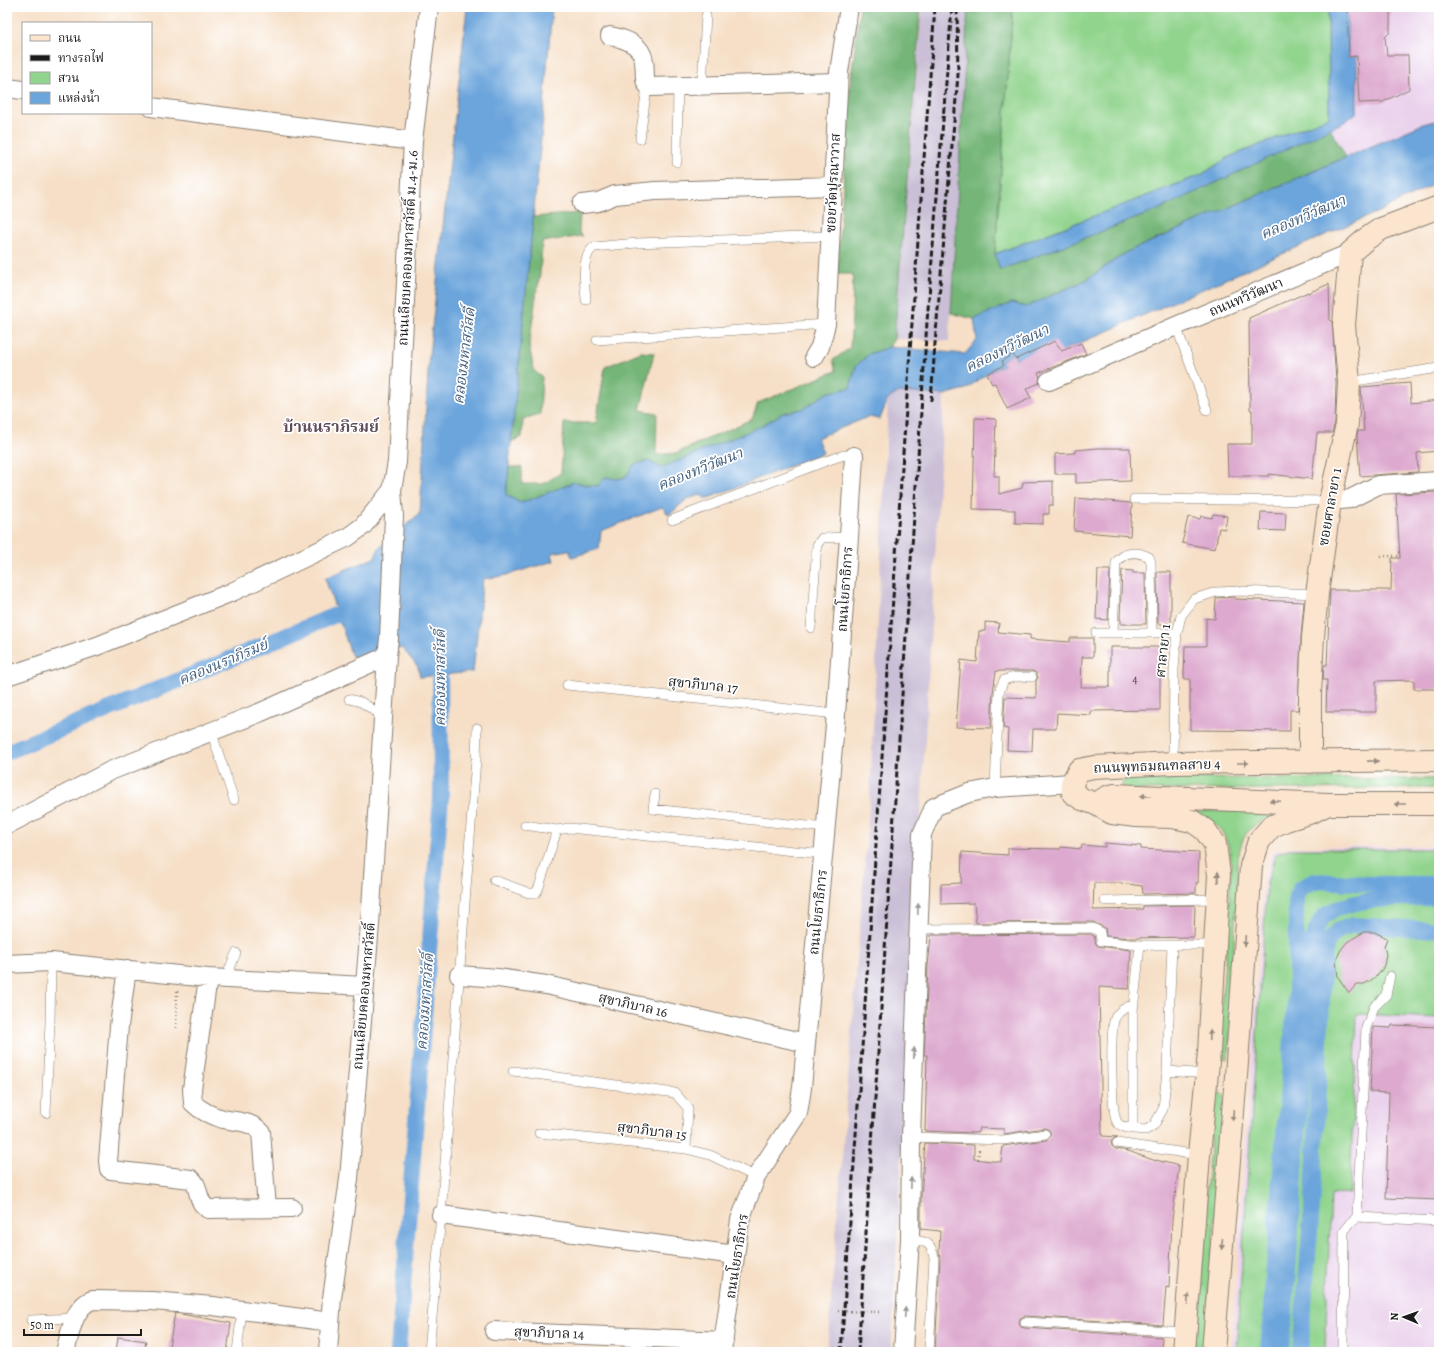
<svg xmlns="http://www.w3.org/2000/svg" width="1446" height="1359" viewBox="0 0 1446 1359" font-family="Alegreya,'Noto Serif Thai',serif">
<rect width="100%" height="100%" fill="#fff"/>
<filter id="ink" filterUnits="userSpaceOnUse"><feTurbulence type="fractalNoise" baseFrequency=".025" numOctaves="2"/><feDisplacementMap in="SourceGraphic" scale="8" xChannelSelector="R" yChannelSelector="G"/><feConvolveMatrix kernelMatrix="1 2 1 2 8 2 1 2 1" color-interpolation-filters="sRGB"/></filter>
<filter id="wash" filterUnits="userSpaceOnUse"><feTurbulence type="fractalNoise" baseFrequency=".012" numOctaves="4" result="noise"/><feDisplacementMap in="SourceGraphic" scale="16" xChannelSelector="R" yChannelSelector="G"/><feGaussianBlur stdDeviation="0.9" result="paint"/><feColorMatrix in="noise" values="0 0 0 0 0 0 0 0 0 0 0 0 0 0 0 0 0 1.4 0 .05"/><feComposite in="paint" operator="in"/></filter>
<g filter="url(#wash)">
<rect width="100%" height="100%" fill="#f6dfc6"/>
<path fill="#ead1ec" d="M1329,7H1439V120L1423,124L1346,157L1330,128Z
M1439,846V1352H1231L1264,883L1272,852L1289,847Z"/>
<path fill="#cabfd6" d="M922,7H969L949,341L894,339Z
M899,392L944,395L891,1352H827L870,795L888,399Z"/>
<path fill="#91d48d" stroke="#567854" d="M1013,7H1328L1329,117L1229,157L1201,175L995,254Z
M1126,778L1439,779V788L1127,790L1123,788L1122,784Z
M1242,810L1285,811C1268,818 1249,823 1242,842C1240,847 1239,854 1238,860L1229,1054L1227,1059L1220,1058L1217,1054C1222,1003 1226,953 1229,902C1230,884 1234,862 1228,845C1221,823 1209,819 1189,812Z
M1288,849H1439V1018L1357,1014L1350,1193L1331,1194L1325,1352H1236L1267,884L1275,855Z
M1221,1093L1225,1096L1204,1352H1193L1214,1099L1216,1094Z"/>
<path fill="#74b678" stroke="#48694a" d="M860,7H921L894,339L889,347L869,354L856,366L850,388L827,393L803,409L783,413L759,427L661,468L648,461L633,465C626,480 620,480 605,477L598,486L586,485L575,482L521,503L506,495L509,467H522V484H543L561,473L564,423H596L605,367L641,352L654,353L640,410L657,413L656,455L676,453L752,419L758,403L836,371L833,360L850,348L852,318L853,274H837L850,86Z
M968,7H1013L995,253L1000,270L1158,210L1330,128L1346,157L1127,252L1086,280L1026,307L1012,303L974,319L951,313Z
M580,212L579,234L583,236L542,242L540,274L536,297L529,345L534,371L542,377L540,414L523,419L522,437L511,442L533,217L571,214Z"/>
<path fill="#6ca5dc" stroke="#44607c" d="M467,7H552L543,118L506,495L521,503L575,482L586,485L598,486L605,477C621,480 626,481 633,465L648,461L661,468L759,427L783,413L803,409L827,393L850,388L856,366L869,354L889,347L965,354L977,340L974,319L1012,303L1026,307L1086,280L1127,252L1423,124L1439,120V182L1380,211L1062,351L1016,359L1013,354L1002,361L1004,365L987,374L966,389L944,395L899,392L888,399L880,419L868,417L817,438L823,453L706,499L701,495L687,499L669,515L662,507L601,531L599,549L572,557L569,550L552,553L554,561L503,576L483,579L473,672L420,677L418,667L402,648L352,657L325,578L374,558L379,548L420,513L429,355Z
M1328,7H1347L1349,57L1357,56V112L1346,121L1158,210L1000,270L995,254L1201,175L1229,157L1329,117Z"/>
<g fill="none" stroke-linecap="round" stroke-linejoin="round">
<path stroke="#6ca5dc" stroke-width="16" d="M7,752L357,606
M398,1352L441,797L440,653
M1268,1352L1279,1193L1296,991V896L1300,888L1315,881L1371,884H1439
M1282,1352L1312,941C1315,934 1319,920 1324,916C1350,896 1408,898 1439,898
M1300,1352L1313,1195L1324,957L1327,942L1339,930L1353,925L1439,930"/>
</g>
<g id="blocks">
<path fill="#dda9cf" d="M1347,7H1390V32L1385,37L1387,55H1408L1409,89L1383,102L1359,103L1357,56L1349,57Z
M1329,284L1330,321H1332L1336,382L1335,422L1332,433H1317L1312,479L1269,474V476H1228L1227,444H1252V410H1250L1249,318L1308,292V293Z
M1055,341L1062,351L1081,343L1086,354L1038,373L1040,377L1039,383L1026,389L1031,398L1007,409L995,383L992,384L987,374L1004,365L1002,361L1013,354L1016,359Z
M1410,383L1411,403L1439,400V451L1417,453L1418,472L1360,476L1357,435L1358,431H1364L1361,387Z
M975,418L996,419L994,476H999V494L1022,488L1023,482L1053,481V505H1049V514H1043V524L1015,523V510L973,509Z
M1098,448H1130L1131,481L1076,483V474H1055V454L1075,453V450Z
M1438,492L1439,689H1414V680L1376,681V712H1326L1327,680H1323L1324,665H1327L1330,590H1391L1392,558H1400L1396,494Z
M1076,498L1130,503L1132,505L1130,536L1074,531Z
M1261,512L1286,513L1285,531L1260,530Z
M1213,514L1227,516L1225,529L1219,528L1215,549L1182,543L1188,517L1200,519L1201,516L1212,518Z
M1098,570H1110L1108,620L1096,619Z
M1122,570L1133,571V573H1145L1146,624H1121V620H1120Z
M1159,572H1171V624H1158L1157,573Z
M1235,597V599L1304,602L1301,636L1298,710H1290V731L1190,730V679H1184L1185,646H1206V618L1215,619L1216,598Z
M985,622L999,623L998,632L1030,635V639L1070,642V638H1093V657H1082L1081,687H1110V647H1160V710L1091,711V715L1057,713L1056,729H1033L1032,751L1007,750L1008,729L1003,728L1005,697L1036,698V681L1038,677L1035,672L1032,671H996L993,692L991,728L956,727L961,660L977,662L979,631H985Z
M1105,843L1141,846V849L1199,852L1198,883H1196V893L1143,894L1142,886L1120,883H1094L1093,910L1143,909V906L1195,905L1194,937L1132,938L1106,936L1105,928L1093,922L976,923L974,903L941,904V884L961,883L962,852L1008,855V848L1060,849L1061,847L1081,849L1082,845L1105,847Z
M1364,932H1374L1387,938L1384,947L1386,954L1384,966L1379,974L1370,981L1364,984H1357L1349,993L1338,977L1336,961L1340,951L1347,942Z
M1091,934L1094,936L1096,944L1098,946L1131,950L1129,989L1099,987L1102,1136L1118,1137L1114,1138L1111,1142L1112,1146L1116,1149L1128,1151L1156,1161V1160L1179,1166L1172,1220L1169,1288L1166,1287L1163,1325L1025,1316L1020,1318L1019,1322L1021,1327L1025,1328L1162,1337L1161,1352H935L940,1258L939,1251L940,1231L921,1229V1196L925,1143L974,1145V1159L1001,1162L1003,1146L1046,1140L1049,1138L1051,1134L1049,1130L1045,1128L1004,1134V1129L979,1128L978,1132L974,1133L925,1131L927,1055H924L928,967L931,935Z
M1392,1025L1439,1027V1200L1386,1198L1389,1093L1370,1092L1373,1027L1391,1028Z
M175,1313L231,1323L227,1352H168Z
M118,1337L146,1341L144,1352H116Z"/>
</g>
</g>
<g filter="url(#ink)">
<use href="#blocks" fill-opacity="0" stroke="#897e71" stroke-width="1"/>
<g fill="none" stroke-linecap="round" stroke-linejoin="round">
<g stroke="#897e71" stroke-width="10">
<path id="lane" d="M702,85L706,15
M640,139L647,86
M677,162L678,86
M586,300C585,285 580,257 594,247L637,243L830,236
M1176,326L1207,410
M597,340L826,324
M1349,382L1439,368
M1134,499L1330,501
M672,520L826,461L844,455L854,456
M811,628L817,545L822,538L849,537
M1096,633H1177
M1113,633L1116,563C1124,551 1137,551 1149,557L1151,562L1152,633
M567,685L836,714
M349,699L361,702L383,716
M211,731L234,800
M1173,763L1174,669L1177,633L1181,616L1194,599L1216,592L1239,591L1317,594
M995,788L999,692L1004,680L1014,677H1032
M655,794L653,809L826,828
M525,825L557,830
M494,880L529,893H536L539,887L557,830L569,828L824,854
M1105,901L1218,899
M918,929L1093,928L1100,932L1101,941L1140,945H1172L1167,1071L1163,1109L1154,1125L1146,1130L1133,1129V1011L1140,945
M1172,945H1215
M226,978L236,953
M513,1071L675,1093L688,1108L686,1149
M1167,1071L1207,1074
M46,1113L50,1022L51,962
M1133,1129C1127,1128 1120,1127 1117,1122C1111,1112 1110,1029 1115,1018C1119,1010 1127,1007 1134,1004
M539,1133L686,1149L710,1155L756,1177
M911,1137L1003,1140L1045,1134
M1117,1143L1199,1155
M1357,1217L1366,1028L1374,1007L1386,995L1390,976
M910,1239C926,1242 931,1241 934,1258L929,1352
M31,1320L75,1318
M1025,1322L1185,1332
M237,1352L242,1310
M429,1352L441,1215L476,759L477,728
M1343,1352L1344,1231L1350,1223L1357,1217L1439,1221"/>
</g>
<g stroke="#897e71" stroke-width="20">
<path id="street" d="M610,36C663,45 635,80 650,87L838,82
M7,88L23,90
M151,107L413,141
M582,204L598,202L615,195L655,191L833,186
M814,357L820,347L826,324L839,72L849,7
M1049,381L1176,326L1350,253
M1330,501L1350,499L1378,485L1439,481
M7,676L97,646L232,592L348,537L363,526L392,490
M7,825L110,771L259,713L387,656
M7,964L51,962L208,978L365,986
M127,969L119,1026L108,1161L109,1169L111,1170L191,1179C201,1186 195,1201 208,1209L292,1208
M459,975L498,978L546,985L806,1043
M208,978L192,1089L193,1103C201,1111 212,1116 223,1119C237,1122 251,1121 261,1132L267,1208
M441,1215L735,1255
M494,1331L724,1341
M65,1352C70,1335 73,1307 92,1300L152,1301L213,1306L330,1322
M328,1352L332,1298L349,1179L370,924L387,656L389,639L394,516L392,490L397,462L413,141L429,7
M722,1352L740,1220L756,1177L798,1113L802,1088L836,714L849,537L854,456
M903,1352L910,1239L911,1137L922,834L934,807L969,793L995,788L1072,783"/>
</g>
<g stroke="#897e71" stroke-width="24">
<path id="secondary" d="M1310,762V696L1313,637L1317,594L1330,501L1347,424L1349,382L1344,325L1350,253L1366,239L1381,229L1439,207
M1096,804L1107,797L1114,795L1328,804H1439
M1184,1352L1199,1155L1209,1052L1219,875L1215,844L1205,830L1192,821L1172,817L1136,816L1112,813L1096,804L1082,799L1073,793L1072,783L1079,770L1094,767L1173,763L1439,760
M1213,1352L1236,1076L1251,866L1259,841L1271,827L1286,820L1312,812L1328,804"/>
</g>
<path stroke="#897e71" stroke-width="2.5" stroke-dasharray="1 3" stroke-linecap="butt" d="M1381,556H1399
M176,1028L177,991
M978,1159L979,1150
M838,1311L880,1312"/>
<use href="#lane" stroke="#fff" stroke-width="9"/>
<use href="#street" stroke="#fff" stroke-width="18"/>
<use href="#secondary" stroke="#fce5cf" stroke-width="22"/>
<path stroke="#1c1c1c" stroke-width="3" stroke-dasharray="6 3" stroke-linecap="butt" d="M931,401L935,344L958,75L957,7
M841,1352L911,337L935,7
M858,1352L927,322L952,7"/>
</g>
<defs><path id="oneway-solid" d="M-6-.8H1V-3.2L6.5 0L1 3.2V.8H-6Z"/></defs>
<g fill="#978b7e">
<use href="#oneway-solid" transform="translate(1373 761) rotate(-1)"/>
<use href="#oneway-solid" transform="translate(1243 763)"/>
<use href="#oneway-solid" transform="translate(1146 796) rotate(-178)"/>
<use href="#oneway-solid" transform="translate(1275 801) rotate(-178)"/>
<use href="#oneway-solid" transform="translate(1400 804) rotate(-180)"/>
<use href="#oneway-solid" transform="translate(1218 877) rotate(-91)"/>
<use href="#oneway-solid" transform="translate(1245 941) rotate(94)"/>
<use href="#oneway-solid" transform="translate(1210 1035) rotate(-87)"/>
<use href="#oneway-solid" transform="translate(1233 1115) rotate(95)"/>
<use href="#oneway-solid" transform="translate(1222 1244) rotate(95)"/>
<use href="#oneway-solid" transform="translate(1188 1299) rotate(-86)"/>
</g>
<g fill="#999">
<use href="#oneway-solid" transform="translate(918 909) rotate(-88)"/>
<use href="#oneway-solid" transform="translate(914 1053) rotate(-88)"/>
<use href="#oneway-solid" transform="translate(911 1183) rotate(-89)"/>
<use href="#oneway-solid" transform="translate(905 1313) rotate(-86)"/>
</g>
</g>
<g text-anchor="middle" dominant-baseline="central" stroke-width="3.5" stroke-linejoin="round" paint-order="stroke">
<g font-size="12" fill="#4c3f49">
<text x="1135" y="679">4</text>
</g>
<g font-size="14" fill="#1c1c1c" stroke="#fff">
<text transform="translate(833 183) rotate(-87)">ซอยวัดปุรณาวาส</text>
<text transform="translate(408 248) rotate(-87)">ถนนเลียบคลองมหาสวัสดิ์ ม.4-ม.6</text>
<text transform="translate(1246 297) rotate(-23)">ถนนทวีวัฒนา</text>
<text transform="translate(1330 507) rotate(-80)">ซอยศาลายา 1</text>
<text transform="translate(845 589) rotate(-86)">ถนนโยธาธิการ</text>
<text transform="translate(1163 651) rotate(-84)">ศาลายา 1</text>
<text transform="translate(703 685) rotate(6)">สุขาภิบาล 17</text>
<text transform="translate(1157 766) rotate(-2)">ถนนพุทธมณฑลสาย 4</text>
<text transform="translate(818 912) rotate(-84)">ถนนโยธาธิการ</text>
<text transform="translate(364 996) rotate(-85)">ถนนเลียบคลองมหาสวัสดิ์</text>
<text transform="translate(633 1005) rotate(13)">สุขาภิบาล 16</text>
<text transform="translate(652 1131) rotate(7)">สุขาภิบาล 15</text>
<text transform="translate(737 1256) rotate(-81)">ถนนโยธาธิการ</text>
<text transform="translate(549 1333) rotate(2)">สุขาภิบาล 14</text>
</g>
<g font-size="15" font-style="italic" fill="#44607c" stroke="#fff">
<text transform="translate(1303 217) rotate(-23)">คลองทวีวัฒนา</text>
<text transform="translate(1007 348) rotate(-26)">คลองทวีวัฒนา</text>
<text transform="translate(464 356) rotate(-83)">คลองมหาสวัสดิ์</text>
<text transform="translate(700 469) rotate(-22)">คลองทวีวัฒนา</text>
<text transform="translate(223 662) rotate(-23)">คลองนราภิรมย์</text>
<text transform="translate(440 678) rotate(-90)">คลองมหาสวัสดิ์</text>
<text transform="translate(425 1002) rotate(-86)">คลองมหาสวัสดิ์</text>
</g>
<g font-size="16" font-weight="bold" fill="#604d5b" stroke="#fff">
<text x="331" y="427">บ้านนราภิรมย์</text>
</g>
</g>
<rect width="1446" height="1359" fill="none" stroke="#fff" stroke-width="24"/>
<rect x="22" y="22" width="130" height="92" fill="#ffffff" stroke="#a4a4a4"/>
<rect x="30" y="35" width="20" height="6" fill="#fce5cf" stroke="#a4a4a4"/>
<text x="58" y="42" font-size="12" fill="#1c1c1c">ถนน</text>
<rect x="30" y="55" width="20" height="6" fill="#1c1c1c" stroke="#a4a4a4"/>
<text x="58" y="62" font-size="12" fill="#1c1c1c">ทางรถไฟ</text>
<rect x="30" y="72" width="20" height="12" fill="#91d48d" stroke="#a4a4a4"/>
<text x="58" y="82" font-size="12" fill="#1c1c1c">สวน</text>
<rect x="30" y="92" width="20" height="12" fill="#6ca5dc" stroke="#a4a4a4"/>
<text x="58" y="102" font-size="12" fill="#1c1c1c">แหล่งน้ำ</text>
<g transform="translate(1404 1317) rotate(272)" stroke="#ffffff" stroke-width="3" paint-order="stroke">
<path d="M0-3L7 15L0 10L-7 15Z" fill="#1c1c1c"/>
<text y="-6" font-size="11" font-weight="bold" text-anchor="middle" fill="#1c1c1c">N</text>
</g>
<path d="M24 1329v6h117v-6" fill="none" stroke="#1c1c1c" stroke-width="2"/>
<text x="30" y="1329" font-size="12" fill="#1c1c1c" stroke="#ffffff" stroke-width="3" paint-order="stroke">50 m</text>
</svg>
